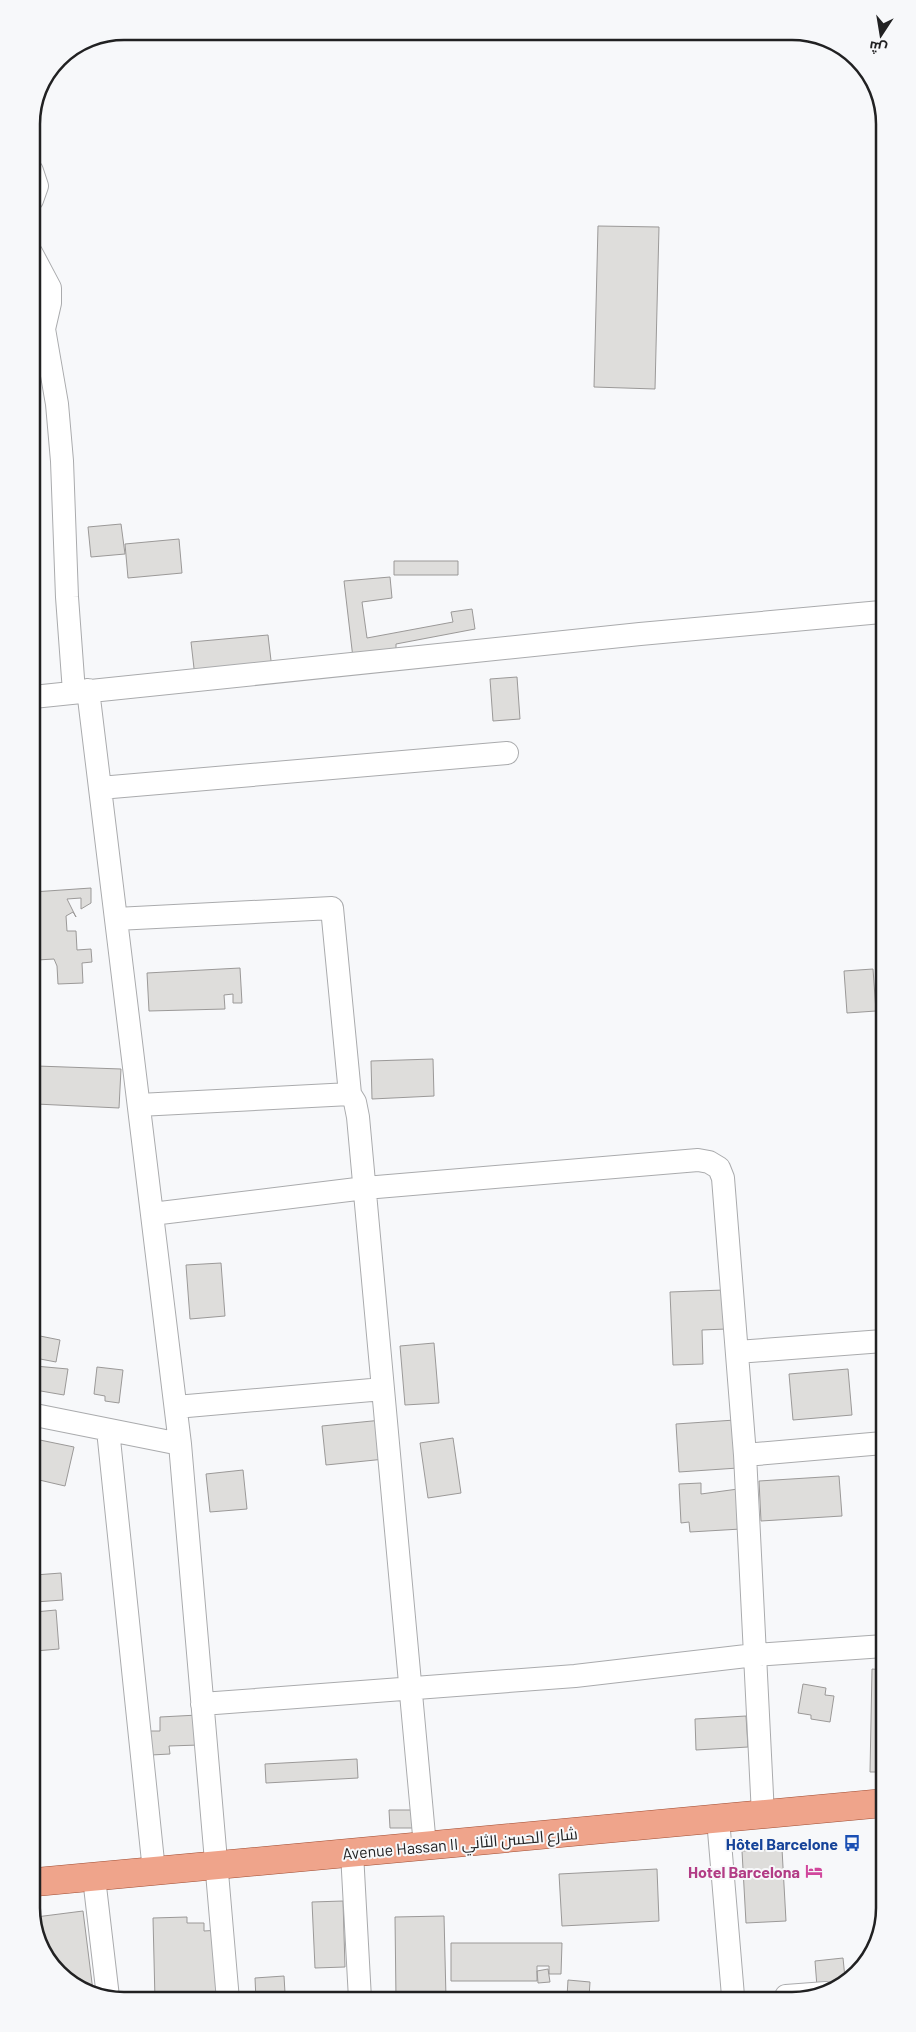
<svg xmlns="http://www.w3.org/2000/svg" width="916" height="2032" viewBox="0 0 916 2032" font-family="Barlow,Cairo,sans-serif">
<rect width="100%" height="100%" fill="#f7f8fa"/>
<path fill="#dedddb" stroke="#9b9998" d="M598,226L659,227L655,389L594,387Z
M121,524L125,554L91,557L88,527Z
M179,539L182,573L128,578L125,544Z
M394,561H458V575H394Z
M390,577L392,598L362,602L367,638L453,622L451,612L472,609L475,629L396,644V649L353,658L344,581Z
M268,635L272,669L195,677L191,642Z
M517,677L520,719L493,721L490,679Z
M91,888V903L81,909V898L67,899L76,917L73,912L66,916L67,931H76L77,950L91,949L92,962L82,963L83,983L58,984L57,966L54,959L37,960L38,982H34L33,892Z
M240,968L242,1003H233V994L224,995L225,1009L149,1011L147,973Z
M873,969L876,1011L847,1013L844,971Z
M433,1059L434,1096L372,1099L371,1061Z
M37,1066L121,1069L119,1108L36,1104Z
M221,1263L225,1316L190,1319L186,1265Z
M724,1290L726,1329L702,1330L703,1364L673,1365L670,1292Z
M35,1335L60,1340L56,1362L35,1358Z
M434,1343L439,1403L405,1405L400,1346Z
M35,1366L68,1369L64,1395L35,1390Z
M97,1367L123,1370L119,1403L105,1401V1396L94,1394Z
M848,1369L852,1415L793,1420L789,1374Z
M382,1420L385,1459L326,1465L322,1426Z
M735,1420L738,1468L679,1472L676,1424Z
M453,1438L461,1493L428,1498L420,1443Z
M35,1439L74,1447L65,1486L35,1479Z
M243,1470L247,1509L210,1512L206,1474Z
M839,1476L842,1516L761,1521L759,1481Z
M701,1483V1494L738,1489L741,1529L690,1532L689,1522L681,1523L679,1484Z
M61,1573L63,1600L35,1602V1575Z
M56,1610L59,1649L35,1651V1612Z
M872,1669L884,1670V1772H870Z
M803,1684L826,1688L825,1695L834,1696L830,1722L811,1719V1715L798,1713Z
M198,1715L199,1745L169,1746L170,1754L151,1755L150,1731H160V1717Z
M746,1716L748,1747L696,1750L695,1719Z
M357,1759L358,1778L266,1783L265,1764Z
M389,1810H416L417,1828H390Z
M782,1849L786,1921L746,1923L742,1851Z
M657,1869L659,1921L562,1926L559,1874Z
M343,1901L345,1967L315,1968L312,1902Z
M83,1911L93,1991L68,1982L36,1938V1917Z
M444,1916L446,1998L396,1999L395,1917Z
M187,1917V1923H204V1931L221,1930L222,2000H155L153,1918Z
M451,1943H562L561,1974H549V1966H537V1981H451Z
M843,1958L845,1978L835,1986L817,1987L815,1961Z
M548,1969L550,1982L538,1983L537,1971Z
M284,1976L285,1993H271L272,1999L256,2000L255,1978Z
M568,1980L590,1982L589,1997H567Z"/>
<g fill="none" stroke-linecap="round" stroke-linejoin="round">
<g stroke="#aaabad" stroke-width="24">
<path id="minor" d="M32,171L37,186L32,200
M32,254L50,288V303L44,329L57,404L62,461L67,597L74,692
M88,690L180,1444L228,2000
M33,697L640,634L881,612
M100,788L507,753
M116,919L332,908L350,1094L355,1102L358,1117L425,1846
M139,1105L350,1094
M152,1214L365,1188L698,1160L709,1162L719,1168L723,1178L745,1455L763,1815
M737,1352L883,1341
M176,1407L383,1389
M35,1415L180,1444
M108,1430L154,1871
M745,1455L883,1443
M202,1704L575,1676L755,1655L884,1646
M718,1819L733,1996
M352,1853L360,1999
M94,1878L108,1997
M786,1996L826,1993"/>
</g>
<g stroke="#a04e34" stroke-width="29">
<path id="major" d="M36,1882L884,1803"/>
</g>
<use href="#minor" stroke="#fff" stroke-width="22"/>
<use href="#major" stroke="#efa48b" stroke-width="28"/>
</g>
<defs>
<g id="bus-bare" transform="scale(1.35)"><path d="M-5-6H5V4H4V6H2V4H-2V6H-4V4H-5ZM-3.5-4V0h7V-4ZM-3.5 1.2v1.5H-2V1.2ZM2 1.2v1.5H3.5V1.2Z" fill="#1a4fb4" stroke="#f7f8fa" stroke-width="2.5" paint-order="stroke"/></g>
<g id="hotel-bare" transform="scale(1.35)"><path d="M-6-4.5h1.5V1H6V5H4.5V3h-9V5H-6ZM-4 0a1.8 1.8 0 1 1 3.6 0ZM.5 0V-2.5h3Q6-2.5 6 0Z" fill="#d1479c" stroke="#f7f8fa" stroke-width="2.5" paint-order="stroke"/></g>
</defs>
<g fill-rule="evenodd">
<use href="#bus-bare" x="852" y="1843"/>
<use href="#hotel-bare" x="814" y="1871"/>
</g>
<g text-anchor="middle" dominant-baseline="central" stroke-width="4" stroke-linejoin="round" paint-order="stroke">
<g font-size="16" fill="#212122" stroke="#f7f8fa">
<text transform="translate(460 1843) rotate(-5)">Avenue Hassan II شارع الحسن الثاني</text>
</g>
<g font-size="16" font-weight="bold" fill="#164399" stroke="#f7f8fa" text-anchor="end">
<text x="838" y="1843">Hôtel Barcelone</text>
</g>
<g font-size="16" font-weight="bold" fill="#b23c85" stroke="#f7f8fa" text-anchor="end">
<text x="800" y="1871">Hotel Barcelona</text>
</g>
</g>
<path d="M0 0H916V2032H0ZM124 40H792A84 84 0 0 1 876 124V1908A84 84 0 0 1 792 1992H124A84 84 0 0 1 40 1908V124A84 84 0 0 1 124 40Z" fill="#f7f8fa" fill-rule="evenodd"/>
<path fill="none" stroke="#212122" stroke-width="2.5" d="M124 40H792A84 84 0 0 1 876 124V1908A84 84 0 0 1 792 1992H124A84 84 0 0 1 40 1908V124A84 84 0 0 1 124 40Z"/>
<g transform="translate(881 35) rotate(192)" stroke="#f7f8fa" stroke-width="4" paint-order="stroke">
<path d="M0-4L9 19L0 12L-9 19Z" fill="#212122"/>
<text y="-8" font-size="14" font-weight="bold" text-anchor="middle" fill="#212122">ش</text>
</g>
</svg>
